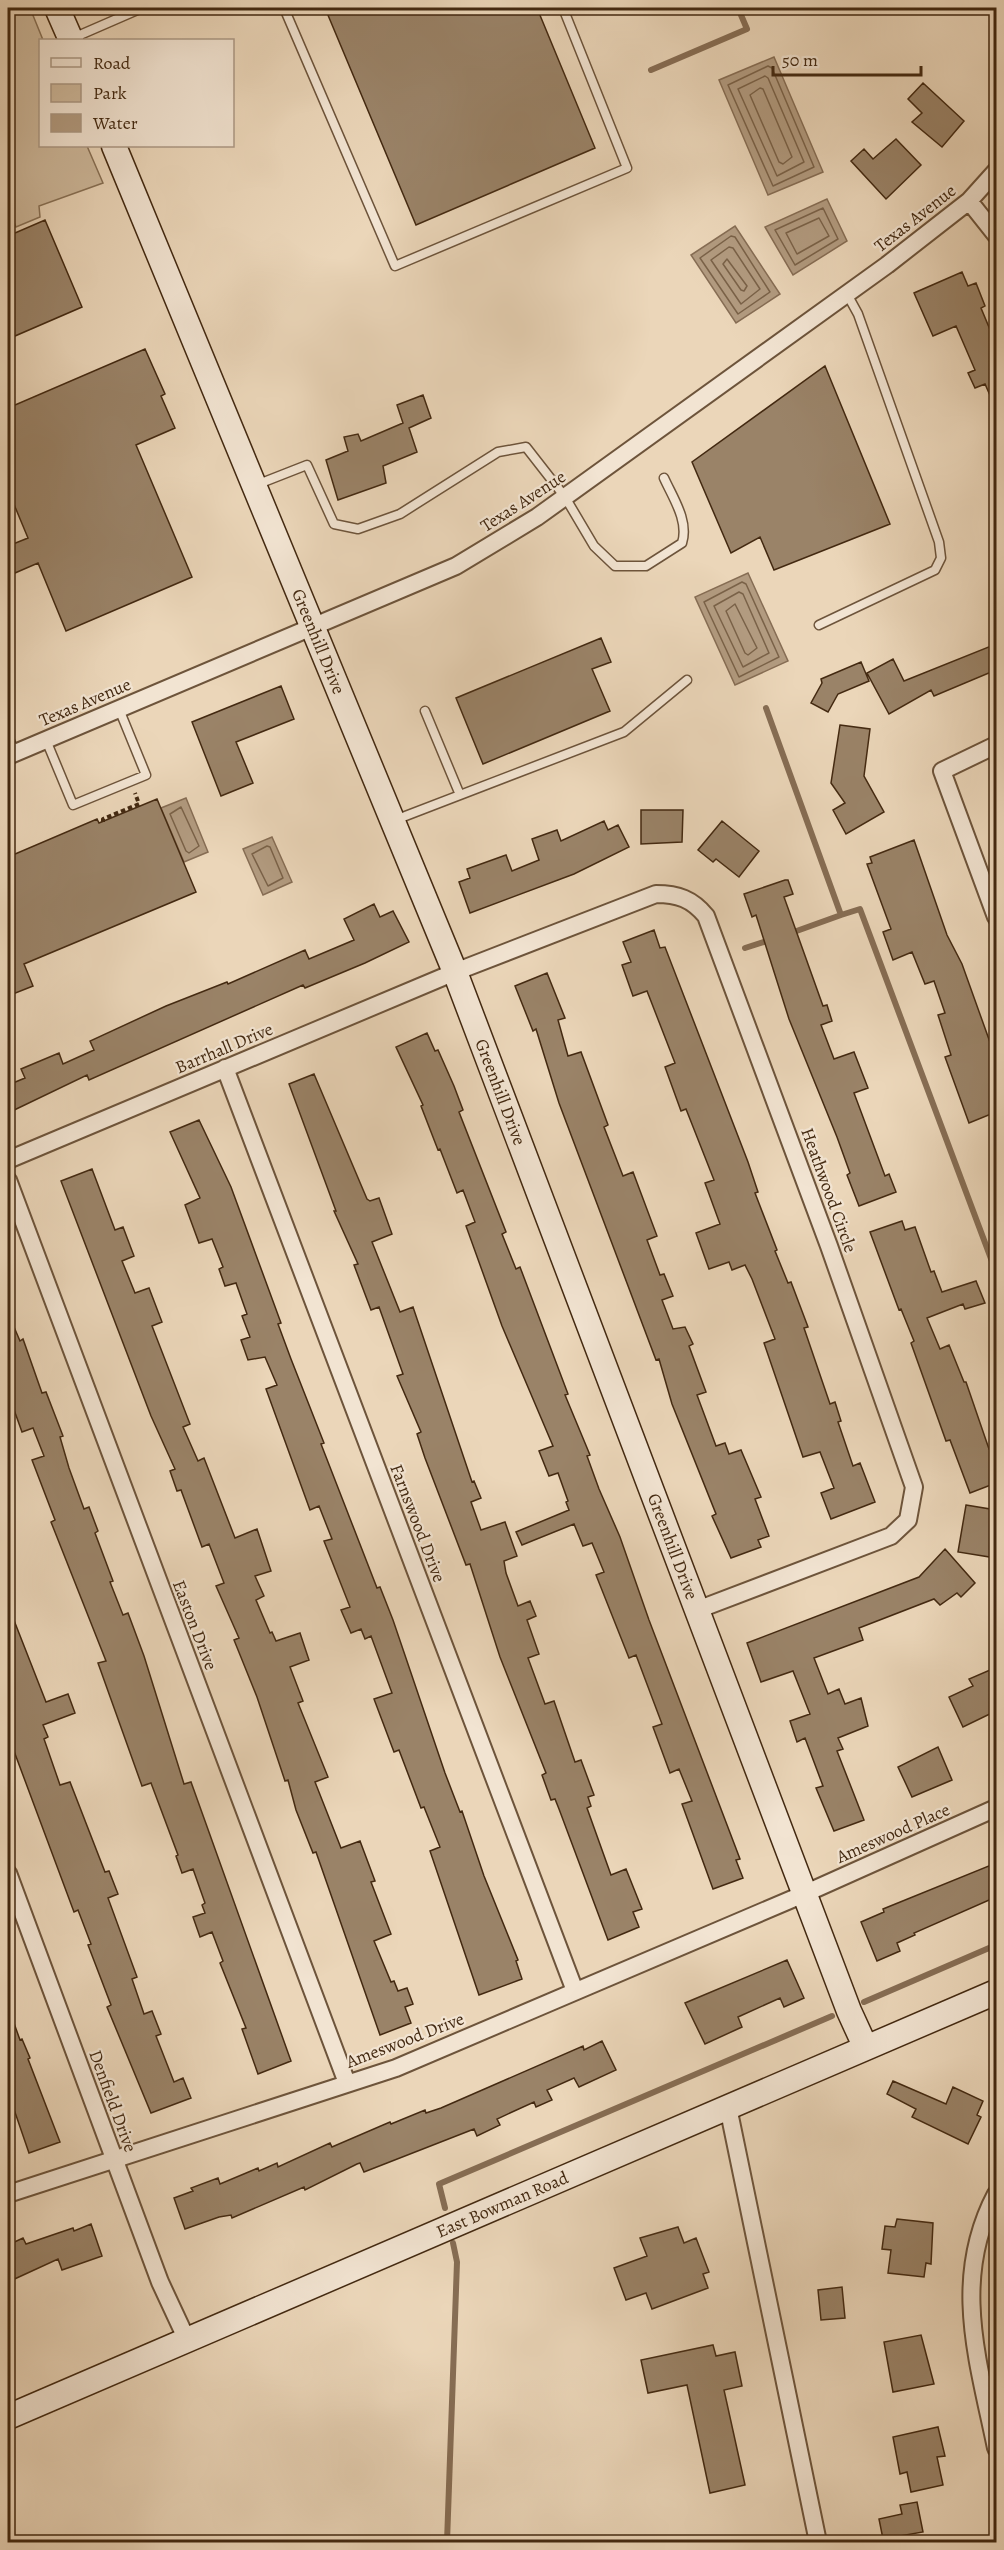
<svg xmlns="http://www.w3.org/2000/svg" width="1004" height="2550" viewBox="0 0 1004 2550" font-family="Alegreya,serif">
<rect width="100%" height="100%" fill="#ebd6b9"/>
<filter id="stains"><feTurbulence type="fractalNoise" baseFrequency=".00333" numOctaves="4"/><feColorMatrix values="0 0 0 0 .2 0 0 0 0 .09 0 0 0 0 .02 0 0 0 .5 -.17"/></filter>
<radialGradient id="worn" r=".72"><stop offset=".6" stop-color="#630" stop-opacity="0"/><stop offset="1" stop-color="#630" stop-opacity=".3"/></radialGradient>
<path fill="#ceb99c" stroke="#887156" stroke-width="1.5" d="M8,8H30L43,40H40V146H87L103,183L39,206L40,217L16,227L8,207Z"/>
<path fill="#b29b80" stroke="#866d54" stroke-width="1.5" d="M774,57L823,172L768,195L719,80Z
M827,199L847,241L793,275L765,227Z
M735,226L780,294L736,323L691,255Z
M748,573L788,661L735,685L695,597Z
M186,798L208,852L184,862L161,808Z
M272,837L292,882L263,895L243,849Z"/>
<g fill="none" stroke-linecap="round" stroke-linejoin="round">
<path stroke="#7a6248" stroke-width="1.5" d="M768,66L772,68L814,167L773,186L728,85Z
M765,76L768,78L804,162L777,176L738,89Z
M760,88L763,89L792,157L783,164L779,162L750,95Z
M823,208L838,239L795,265L775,230Z
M819,218L829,236L797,254L786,233Z
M731,236L735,237L770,292L738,314L700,258Z
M729,247L733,248L760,289L741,304L711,260Z
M727,259L747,286L744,291L741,290L723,264Z
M742,582L746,584L779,657L739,677L704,602Z
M739,592L743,594L769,653L743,667L714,606Z
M735,604L757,648L748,655L745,653L726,611Z
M181,807L199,846L189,853L186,851L170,814Z
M267,846L270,847L283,878L268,886L252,854Z"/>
<path stroke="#866d54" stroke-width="6" d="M651,70L747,29L738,8
M766,708L841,915L860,909L996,1272
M791,933L841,915
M745,948L770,940
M864,2002L996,1945
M445,2208L439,2184L832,2016
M447,2542L457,2262L453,2243"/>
</g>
<path fill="#9a8368" stroke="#432911" stroke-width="1.5" d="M325,8H537L595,148L416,225Z
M923,83L964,121L942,147L912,122L922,113L908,99Z
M896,139L921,165L886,199L851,161L864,149L873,159Z
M45,220L82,307L8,339V236Z
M962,272L968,286L976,283L985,306L981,308L996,344V409L985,384L975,388L968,373L975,370L956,326L933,336L914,293Z
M145,349L165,394L161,396L175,428L136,445L192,577L66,631L38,563L8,576V546L28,538L8,490V408Z
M825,366L890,524L774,570L760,537L731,553L692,462Z
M423,395L431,418L409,428L417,452L383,466L386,483L338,500L326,460L348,451L344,437L358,434L361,441L403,423L397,405Z
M601,638L611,662L592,669L610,711L483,764L456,698Z
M996,644V670L934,696L931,690L889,714L867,673L893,659L904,681Z
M861,662L869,681L838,694L828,712L811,703L822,683L821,679Z
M281,686L294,719L236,742L253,783L221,796L192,722Z
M840,725L870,729L864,776L884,812L846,834L833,810L845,803L831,783Z
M157,799L196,892L24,964L33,986L8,996V857L97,819L99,823Z
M641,810H683L682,842L641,844Z
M604,821L608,830L618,825L629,847L574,874L470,913L459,882L470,878L467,869L506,855L512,871L539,860L532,839L557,830L561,841Z
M722,821L759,851L739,877L716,859L713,862L698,850Z
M914,840L947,935L962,964L996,1059V1112L969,1123L945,1057L951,1055L938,1015L945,1013L934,981L925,984L912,952L893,960L883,932L891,929L867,864L872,863L870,857Z
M785,880H788L793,894L784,897L823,1006L827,1005L832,1021L821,1025L834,1059L854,1052L868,1088L854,1093L885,1176L889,1174L896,1192L859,1206L847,1175L850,1173L837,1137L789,1019L756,915L752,917L744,894Z
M374,904L380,917L393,911L409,942L365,963L305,988L303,985L89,1080L87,1075L8,1113V1085L25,1078L21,1069L59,1053L63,1064L94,1050L90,1041L166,1006L227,982L228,984L305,950L309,959L354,940L344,919Z
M654,930L660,948L665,947L748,1162L758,1192L755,1193L777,1250L775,1251L788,1283L791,1282L808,1327L804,1328L830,1404L835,1402L841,1421L838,1422L853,1466L860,1463L875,1502L831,1519L821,1493L834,1488L820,1452L803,1457L764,1343L775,1339L752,1279L745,1265L732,1270L729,1262L709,1269L696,1233L720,1224L705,1183L714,1180L686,1109L681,1111L665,1067L675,1063L647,991L633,996L622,965L631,962L623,942Z
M547,973L565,1018L558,1020L568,1056L581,1052L608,1125L604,1127L623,1176L633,1172L657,1236L647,1240L660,1275L664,1274L673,1296L662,1300L673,1329L685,1327L693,1344L689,1346L706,1392L697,1395L716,1446L725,1443L729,1454L741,1450L761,1497L755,1499L769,1536L758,1540L761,1547L731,1558L712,1516L716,1514L672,1404L659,1359L656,1360L559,1103L536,1029L533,1031L515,986Z
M427,1033L435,1051L438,1050L454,1086L463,1110L459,1112L506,1232L502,1234L516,1269L520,1267L568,1394L565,1395L590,1455L587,1456L599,1489L620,1537L649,1620L740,1859L736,1860L743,1878L713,1889L682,1804L692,1801L679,1769L670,1773L653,1727L662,1724L636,1655L629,1658L596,1575L604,1572L592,1543L583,1546L574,1524L522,1545L516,1532L569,1510L566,1502L568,1501L558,1473L549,1476L539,1451L553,1446L502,1326L466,1226L475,1222L463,1190L457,1193L440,1149L438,1150L421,1106L423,1105L396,1047Z
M314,1074L367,1199L370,1201L379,1198L392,1234L372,1242L400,1312L413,1307L472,1482L474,1481L481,1498L471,1502L481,1530L505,1522L517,1556L504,1561L506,1573L518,1606L530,1601L536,1616L527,1620L539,1654L528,1658L545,1704L554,1701L575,1762L581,1760L594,1795L588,1797L591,1806L587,1808L611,1875L626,1869L642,1909L633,1912L639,1927L608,1940L559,1809L555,1799L551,1800L542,1775L546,1773L500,1657L470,1564L466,1565L425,1458L417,1434L421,1432L397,1376L403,1374L379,1307L371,1310L354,1265L358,1264L334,1211H336L289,1084Z
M199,1120L231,1187L281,1323L278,1324L291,1359L324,1443L321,1444L377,1588L380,1587L393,1620L445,1773L460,1812L462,1811L484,1876L518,1960L516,1961L522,1979L479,1995L430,1851L440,1847L424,1807L421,1808L399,1750L394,1752L374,1699L392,1693L371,1636L365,1639L361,1629L351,1633L341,1610L350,1607L324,1541L332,1539L319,1506L310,1510L266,1389L277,1385L265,1357L248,1360L241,1340L250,1337L242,1316L247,1314L236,1283L225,1286L219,1269L223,1267L212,1239L199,1243L185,1205L200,1198L170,1132Z
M92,1169L115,1230L123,1227L134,1256L122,1261L135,1293L149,1288L162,1322L152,1326L190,1424L183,1427L198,1461L204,1458L235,1538L257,1529L271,1571L255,1576L264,1596L256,1600L270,1633L272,1632L276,1641L300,1633L309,1660L290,1667L303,1701L298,1703L328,1777L315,1782L341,1848L360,1841L375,1881L371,1882L391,1934L374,1941L391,1982L394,1981L398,1991L407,1988L413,2004L405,2007L411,2023L380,2035L316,1852L313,1853L296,1810L288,1780L285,1781L257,1697L234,1640L239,1638L216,1586L224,1583L209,1544L202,1547L181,1490L177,1491L170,1471L175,1469L151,1416L61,1181Z
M902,1221L905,1230L915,1227L931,1272L934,1271L942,1292L976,1281L985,1303L965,1309L963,1304L927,1318L940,1349L949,1345L964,1382H966L989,1449L996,1446V1483L970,1493L950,1440L946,1441L911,1343L914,1341L901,1309L899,1310L870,1232Z
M8,1313L20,1341L23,1339L42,1393L46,1392L63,1436L60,1437L69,1468L84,1509L89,1507L98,1531L95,1533L113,1581L110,1582L123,1615L128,1613L144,1656L184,1784L191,1782L291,2061L258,2074L242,2029L246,2028L220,1963L223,1961L212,1932L200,1937L193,1917L205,1913L202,1905L205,1903L193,1869L182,1873L176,1856L178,1855L151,1783L142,1786L98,1663L106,1661L51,1522L55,1520L32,1460L44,1456L33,1428L22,1432L8,1393Z
M966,1505L996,1510V1558L958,1552Z
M945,1549L975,1583L961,1597L957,1593L940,1605L934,1599L859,1628L863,1640L814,1658L828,1694L839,1689L845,1704L861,1698L868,1726L838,1738L843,1749L837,1751L864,1820L834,1831L816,1788L823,1786L805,1738L797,1742L790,1721L810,1714L793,1671L761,1682L747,1643L919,1577Z
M8,1605L46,1702L68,1694L75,1713L43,1725L48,1737L44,1739L60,1785L70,1782L105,1872L109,1871L118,1894L108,1898L137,1977L132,1979L144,2014L152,2011L161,2034L156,2036L174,2082L183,2078L191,2098L151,2113L107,2007L111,2005L88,1945L91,1944L78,1910L74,1912L8,1735Z
M990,1670L996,1684V1711L963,1727L949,1697L973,1686L969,1679Z
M938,1747L952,1780L912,1797L898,1767Z
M996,1863V1897L914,1933L915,1935L897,1943L900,1951L877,1961L861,1922L884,1912L883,1909Z
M787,1960L804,1998L784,2007L780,1998L738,2017L742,2027L705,2044L685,2003Z
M10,2012L20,2040L22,2039L30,2058L28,2059L60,2142L29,2153L8,2092Z
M602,2041L616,2070L579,2087L574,2078L547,2090L552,2100L536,2107L534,2102L497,2119L500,2125L477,2136L474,2129L364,2172L360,2163L357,2164L305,2190L304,2187L232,2218L231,2215L219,2217L185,2229L174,2198L193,2191L191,2188L218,2178L220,2184L258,2168L259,2171L277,2163L278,2167L330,2143L332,2147L390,2122L391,2124L425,2110L426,2113L441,2108L583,2046L584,2050Z
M893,2081L946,2104L953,2087L983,2101L977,2115L981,2117L968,2144L912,2117L916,2109L887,2094Z
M897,2219L933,2223L931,2264L926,2263L924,2277L888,2273L891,2250L882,2249L885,2226L895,2227Z
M91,2224L102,2256L62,2270L58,2259L8,2282V2245L23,2238L26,2244L73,2228L74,2231Z
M678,2227L684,2243L696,2238L709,2272L703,2274L708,2288L652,2309L646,2293L626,2300L614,2268L647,2256L640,2238Z
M842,2287L845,2318L821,2320L818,2290Z
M921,2335L934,2384L893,2392L884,2342Z
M713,2345L716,2356L735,2352L742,2386L724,2390L745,2485L710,2493L687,2385L648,2393L641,2360Z
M938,2427L945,2456L937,2457L943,2485L911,2492L907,2472L900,2474L893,2437Z
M917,2502L923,2532L883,2539L879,2519L902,2514L900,2505Z"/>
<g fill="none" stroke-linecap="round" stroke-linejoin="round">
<g stroke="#6d543b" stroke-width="11">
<path id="lane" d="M284,8L395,266L627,168L563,8
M73,38L142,8
M256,485L307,465L334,524L358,529L400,514L498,452L526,447L565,497L594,546L615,566H646L682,543C689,521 673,498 664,478
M819,625L935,570L941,558L939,542L858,314L847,294
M425,711L460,795
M8,736L15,753
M46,740L73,805L146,775L119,709
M395,820L624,732L687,680"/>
</g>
<g stroke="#6d543b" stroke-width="20">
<path id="street" d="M969,201L996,235
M996,745L942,771L996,917
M8,756L456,566L537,517L887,265L969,201L996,171
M225,1068L575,1991
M8,1160L455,972L656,894C678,894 692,899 706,916L829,1246L914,1487L908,1520L891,1536L697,1610
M8,1180L347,2083
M8,1873L160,2282L187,2340
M728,2107L818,2542
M8,2194L396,2068L804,1894L996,1808
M996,2194C951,2279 978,2360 996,2448"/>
</g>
<g stroke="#432911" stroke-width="27">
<g id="secondary">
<path d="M57,8L71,40"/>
<path id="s1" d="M114,146L455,972L849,2011L865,2046"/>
<path id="s2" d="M8,2417L996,1992"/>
</g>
</g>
<path stroke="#432911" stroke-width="4" stroke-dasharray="4.5 3" stroke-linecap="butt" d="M103,822V819L139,804L135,793"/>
<use href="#lane" stroke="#f2e4d2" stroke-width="8"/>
<use href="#street" stroke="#f2e4d2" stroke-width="16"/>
<use href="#secondary" stroke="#f2e4d2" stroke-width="24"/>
</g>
<g text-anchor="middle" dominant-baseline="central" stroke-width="4.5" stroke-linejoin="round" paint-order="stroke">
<g font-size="18" fill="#432911" stroke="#f2e4d2">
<text transform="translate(915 218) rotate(-38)">Texas Avenue</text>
<text transform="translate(523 501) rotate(-33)">Texas Avenue</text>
<text stroke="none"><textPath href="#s1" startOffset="536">Greenhill Drive</textPath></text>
<text transform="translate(85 702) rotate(-23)">Texas Avenue</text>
<text transform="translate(224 1048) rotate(-23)">Barrhall Drive</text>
<text stroke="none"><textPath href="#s1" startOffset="1022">Greenhill Drive</textPath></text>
<text transform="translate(829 1190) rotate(70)">Heathwood Circle</text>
<text transform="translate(418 1523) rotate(69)">Farnswood Drive</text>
<text stroke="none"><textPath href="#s1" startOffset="1508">Greenhill Drive</textPath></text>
<text transform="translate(195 1625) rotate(69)">Easton Drive</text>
<text transform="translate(893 1833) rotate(-24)">Ameswood Place</text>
<text transform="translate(405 2040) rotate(-21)">Ameswood Drive</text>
<text transform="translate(113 2101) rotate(70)">Denfield Drive</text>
<text stroke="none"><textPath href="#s2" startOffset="538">East Bowman Road</textPath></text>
</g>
</g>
<rect width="1004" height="2550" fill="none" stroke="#ebd6b9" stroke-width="30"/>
<rect x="9" y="9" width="986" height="2532" fill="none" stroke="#432911" stroke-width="3"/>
<rect x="15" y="15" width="974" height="2520" fill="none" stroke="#432911" stroke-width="1.5"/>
<rect x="39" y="39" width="195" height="108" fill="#f2e4d2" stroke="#ac9985" stroke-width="1.5"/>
<rect x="51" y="58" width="30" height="9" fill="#f2e4d2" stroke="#ac9985" stroke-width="1.5"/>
<text x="93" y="69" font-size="18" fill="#432911">Road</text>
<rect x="51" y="84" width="30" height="18" fill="#ceb99c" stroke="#ac9985" stroke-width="1.5"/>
<text x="93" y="99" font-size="18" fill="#432911">Park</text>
<rect x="51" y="114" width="30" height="18" fill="#b29b80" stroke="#ac9985" stroke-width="1.5"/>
<text x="93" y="129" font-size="18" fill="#432911">Water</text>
<path d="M773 66v9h148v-9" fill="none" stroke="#432911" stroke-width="3"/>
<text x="782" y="66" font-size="18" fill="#432911" stroke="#f2e4d2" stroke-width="4.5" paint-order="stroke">50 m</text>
<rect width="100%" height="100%" filter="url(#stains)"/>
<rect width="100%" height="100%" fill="url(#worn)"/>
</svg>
